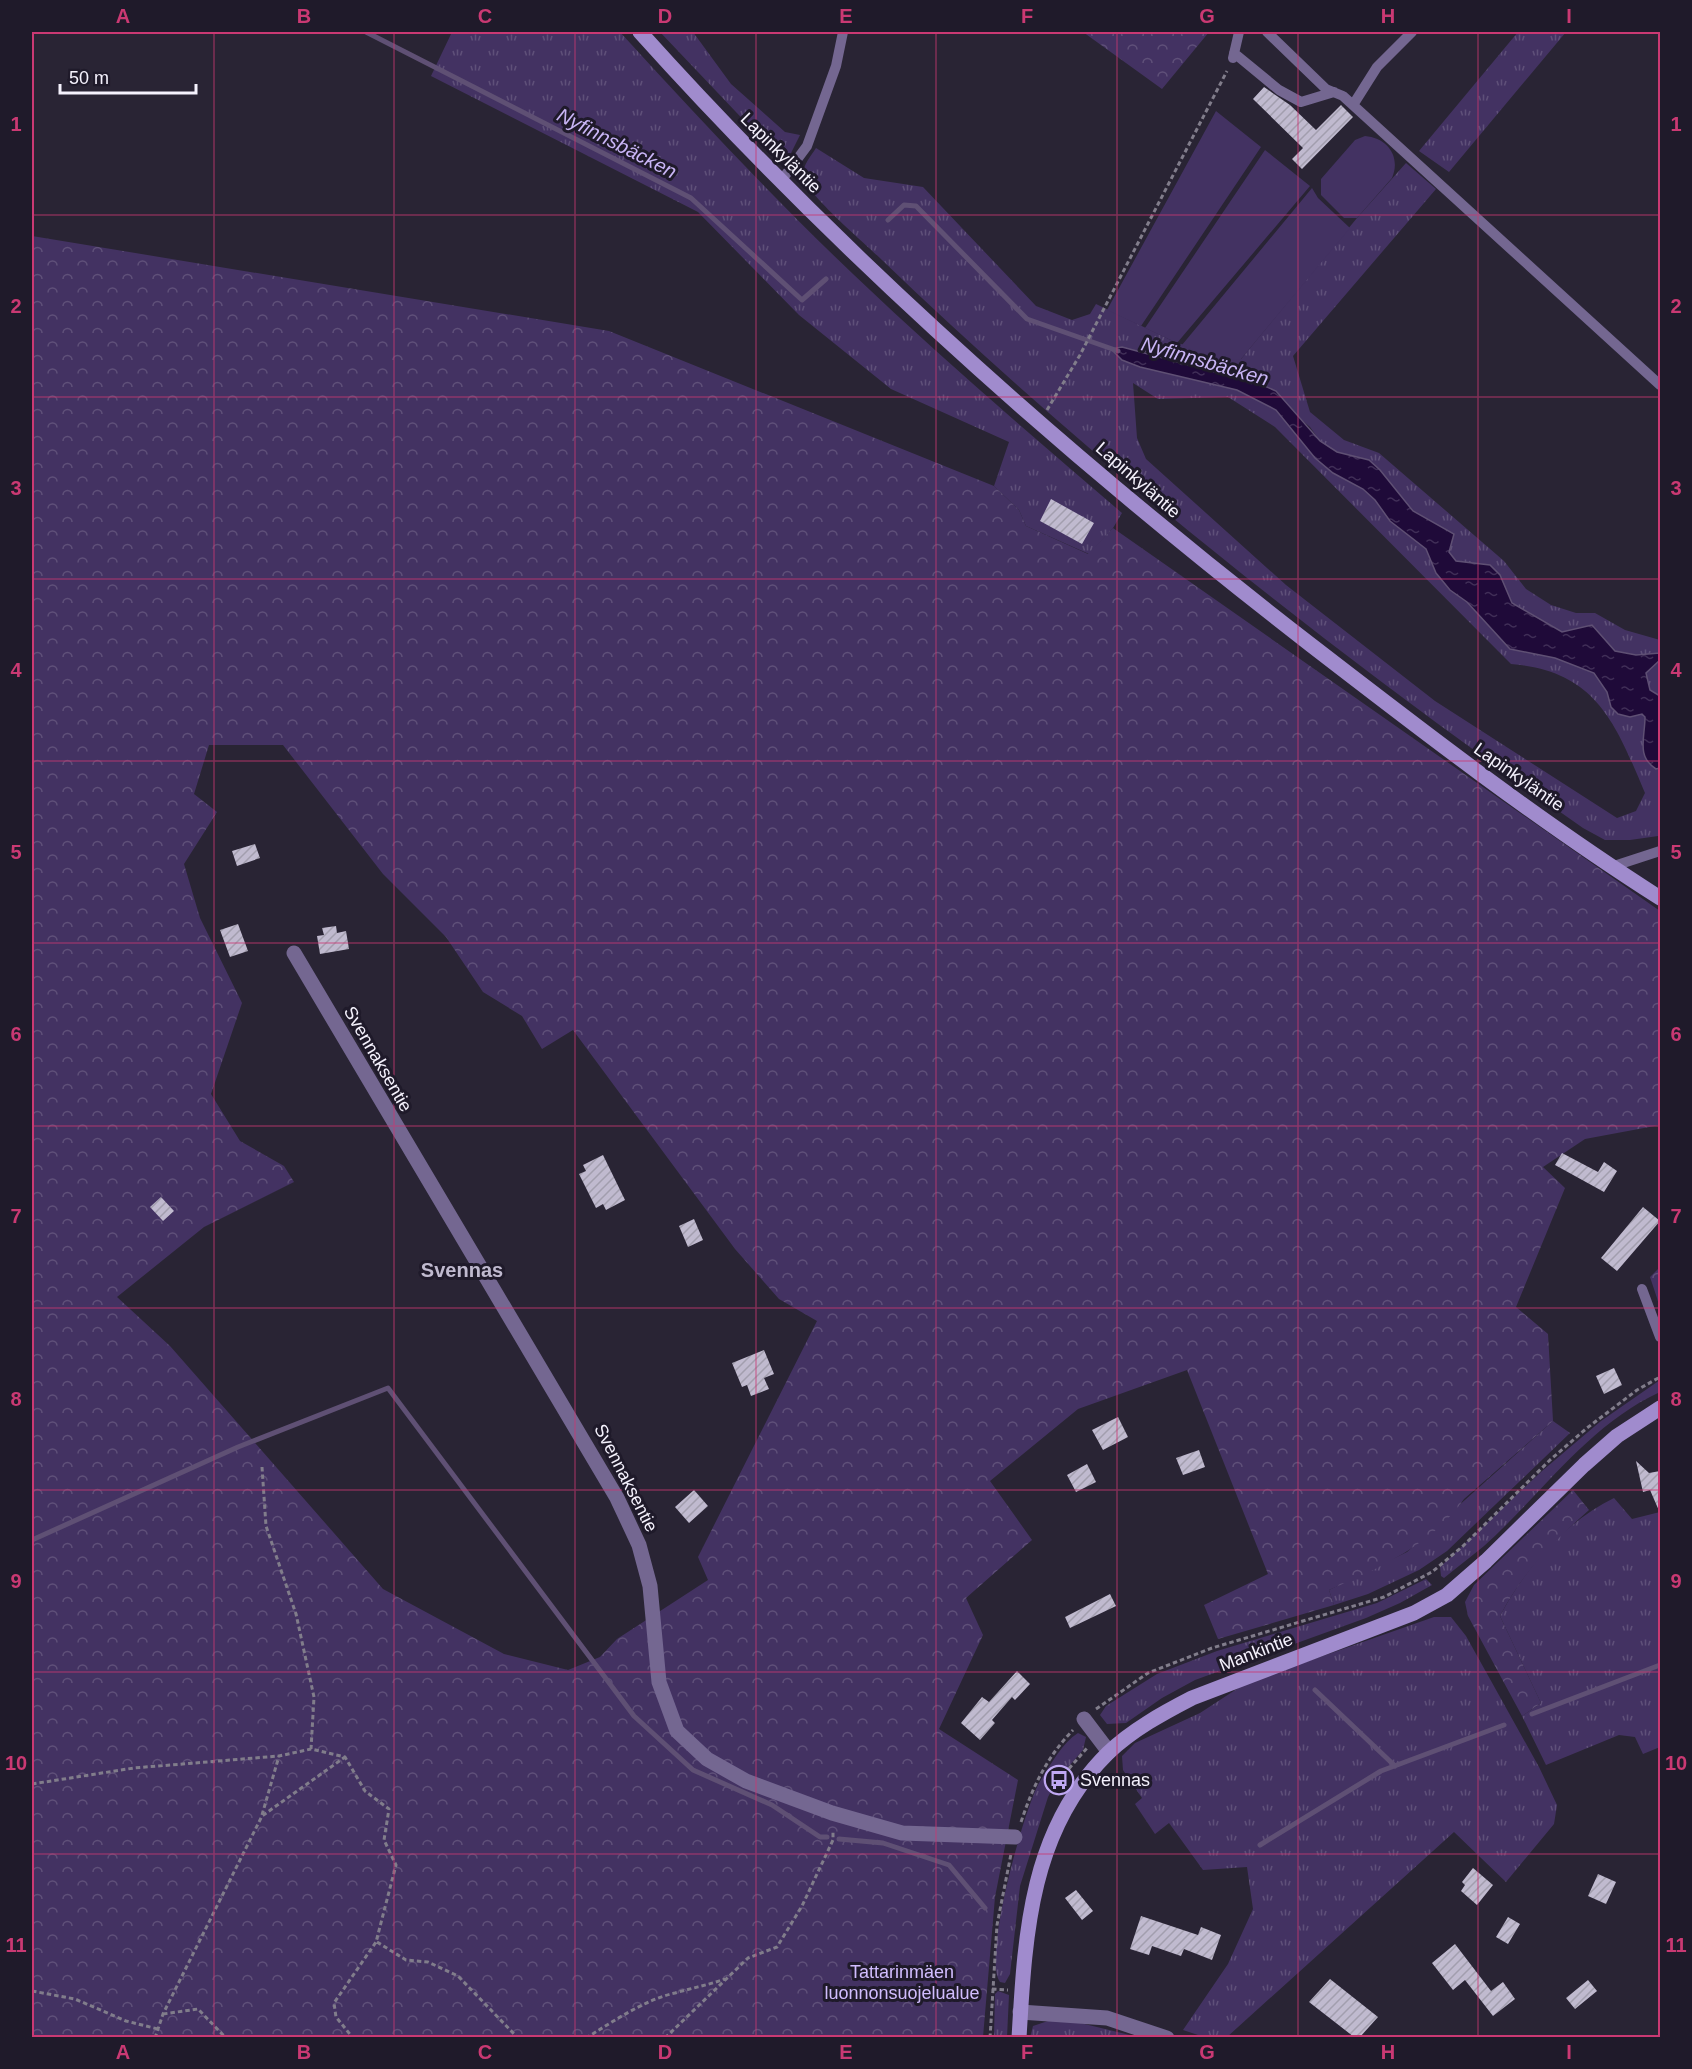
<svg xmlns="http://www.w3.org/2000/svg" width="1692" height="2069" viewBox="0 0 1692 2069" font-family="Arial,sans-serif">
<defs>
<pattern id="grass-tufts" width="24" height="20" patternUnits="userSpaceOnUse" patternTransform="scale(1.5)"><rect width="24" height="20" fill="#433262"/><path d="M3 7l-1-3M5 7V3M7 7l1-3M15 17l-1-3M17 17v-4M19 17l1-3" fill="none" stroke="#5f5079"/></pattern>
<pattern id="forest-crowns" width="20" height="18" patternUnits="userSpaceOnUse" patternTransform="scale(1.5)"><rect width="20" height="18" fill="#433262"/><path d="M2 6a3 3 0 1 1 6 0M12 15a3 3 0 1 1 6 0" fill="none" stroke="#5f5079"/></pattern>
<pattern id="water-ripples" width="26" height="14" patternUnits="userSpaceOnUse" patternTransform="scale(1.5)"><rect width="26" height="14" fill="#1f0a39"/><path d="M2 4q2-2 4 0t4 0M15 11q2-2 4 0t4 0" fill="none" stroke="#402e57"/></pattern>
<pattern id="building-hatch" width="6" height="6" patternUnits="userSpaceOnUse" patternTransform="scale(1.5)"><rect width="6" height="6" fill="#c0bacf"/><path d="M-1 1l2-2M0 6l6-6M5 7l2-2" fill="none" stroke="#a29eae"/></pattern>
</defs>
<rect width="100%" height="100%" fill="#292434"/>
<path fill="url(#grass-tufts)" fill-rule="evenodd" d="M452,32H620C695,114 772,197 853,274C940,357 1031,435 1122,513L1113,528L1089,554L1026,526L1019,510L994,486L1009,442L891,389L799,315L698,212L431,76Z
M660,32H693L731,84L785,132L800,135L791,153L785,156L775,153Z
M1518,32H1566L1449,172L1419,151Z
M816,148L864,178L923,187L1036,306L1072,320L1090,314L1096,304L1177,343L1241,359L1357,218L1406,163L1436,189L1293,356L1310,412L1344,440L1379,453L1504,561L1526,589L1551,605L1576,613H1595L1625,630L1660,640V653L1636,655L1615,651L1592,625L1562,632L1512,603L1500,575L1490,565L1456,561L1449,552L1453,534L1413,511L1369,460L1337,452L1320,441L1310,427L1260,384L1216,374L1140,350L1122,360L1140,367L1237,390L1276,410L1315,458L1333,473L1363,489L1375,500L1390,521L1426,549L1436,573L1450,590L1467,602L1510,649L1555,658L1594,673L1607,692L1611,707L1630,717L1642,713L1645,717L1656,769L1660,768L1658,836L1630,840H1605L1583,828C1337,655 1099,469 882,260C866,244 807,195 803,176C802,166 811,156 816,148ZM1133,383L1158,399L1228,397L1275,427L1511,664C1596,671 1615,722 1645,793L1636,811L1617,818L1435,701L1286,585L1146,459L1137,438Z
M1660,660V696L1650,690L1646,673Z
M1660,1380V1392C1588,1425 1542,1494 1484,1546C1471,1557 1457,1567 1444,1578L1441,1576L1440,1567L1542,1471L1601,1421Z
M1553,1421L1570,1433L1447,1551L1419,1570L1368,1594L1334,1605L1329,1590L1407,1552Z
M1614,1498L1632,1519L1660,1512V1747L1643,1754L1635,1737L1619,1735L1546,1765L1522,1716L1541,1703L1500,1616C1526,1567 1564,1523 1614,1498Z
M1426,1579L1432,1585L1400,1603L1366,1618L1195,1680L1162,1698L1126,1723L1107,1724L1100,1715L1106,1706L1157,1674L1217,1651L1377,1603Z
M1434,1617H1451L1466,1636L1539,1767L1557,1805L1554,1824L1506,1882L1454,1832L1227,2037H1204L1183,2030L1228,1964L1253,1909L1247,1867L1203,1870L1169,1823L1155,1834L1135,1804L1142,1798L1123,1770L1122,1756L1135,1743L1200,1713L1246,1683Z
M1078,1733L1086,1737L1083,1750L1057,1780L1048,1797L1020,1886L1010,1974L1005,1983L1000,1982C982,1959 1024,1810 1039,1783C1049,1767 1062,1743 1078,1733Z
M998,1991L1009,1995L1007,2037H994L995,1994Z
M1068,2020L1138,2037L1030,2038L1033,2026L1048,2021Z"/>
<path fill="url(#forest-crowns)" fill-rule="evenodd" d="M1083,32H1209L1162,89Z
M32,236L609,331L994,486L1019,510L1026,526L1088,554L1113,528L1660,911V1125L1585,1139L1543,1167L1565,1188L1516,1307L1548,1334L1553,1421L1464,1499C1433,1544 1378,1569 1329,1590L1334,1605L1218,1639L1204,1605L1268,1574L1187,1370L1078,1409L990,1481L1032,1540L966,1598L983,1635L939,1729L1018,1780L995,1897L983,2037H32ZM209,745H283L383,874L446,937L483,992L522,1016L542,1049L573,1030L735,1249L779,1299L817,1321L698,1557L708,1580L617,1639L600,1657L568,1670L504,1654L383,1589L170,1346L117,1297L204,1227L294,1182L284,1166L240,1141L211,1094L242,1003L200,918L184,864L217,812L194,794Z
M1660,1267V1307L1650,1277Z
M1573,1490L1589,1510C1552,1543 1523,1572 1500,1616L1541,1703L1522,1716L1468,1616L1465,1602L1474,1585Z"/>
<path fill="#433262" d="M1216,111L1261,147L1141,326L1107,310Z
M1365,136C1388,138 1401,157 1392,178L1357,218H1344L1321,195V179L1355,140Z
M1265,150L1310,186L1177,343L1145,328Z
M1312,188L1318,198L1350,228L1241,359L1215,360L1182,345Z"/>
<path fill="url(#water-ripples)" stroke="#5f5074" stroke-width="1.5" d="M1122,347L1260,384L1276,391L1320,441L1337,452L1369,460L1380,470L1413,511L1454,534L1449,552L1456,561L1490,565L1500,575L1512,603L1562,632L1592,625L1615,651L1636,655L1660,653V660L1646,673L1650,690L1660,696V768L1656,769C1636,756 1645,738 1645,717L1642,714L1630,717L1618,714L1611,707L1607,692L1594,673L1555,658L1510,649L1467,602L1450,590L1436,573L1426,549L1390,521L1375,500L1363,489L1333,473L1315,458L1276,410L1237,390L1140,367L1122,360L1111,349Z"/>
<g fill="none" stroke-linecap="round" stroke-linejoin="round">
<path stroke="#5f5074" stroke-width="5" d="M366,32L691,198L802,300L826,279
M888,220L904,205L916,206L1027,319L1118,351
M32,1540L238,1447L388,1388L634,1716L693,1770L772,1805L820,1837H827
M1315,1690L1395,1766
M1532,1714L1660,1665
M839,1839L883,1843L949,1865L985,1908
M1260,1845L1381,1771L1504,1725"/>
</g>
<path fill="url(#building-hatch)" d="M1264,87L1290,105L1316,130L1341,105L1353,117L1302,169L1292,159L1303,148L1253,99Z
M1051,499L1094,523L1082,544L1040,521Z
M255,844L260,858L237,866L232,851Z
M238,924L248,951L230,957L220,930Z
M336,926L337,933L346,931L349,949L320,954L317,936L324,935L322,928Z
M1562,1153L1598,1172L1604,1162L1617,1171L1604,1192L1555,1165Z
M603,1155L625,1200L606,1210L603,1204L596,1208L579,1174L586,1171L583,1165Z
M161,1197L174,1211L163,1221L150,1207Z
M1643,1207L1660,1221L1617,1271L1601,1258Z
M694,1219L703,1240L688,1247L679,1226Z
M764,1350L774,1374L764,1378L769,1389L751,1396L747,1385L742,1387L732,1363Z
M1614,1368L1622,1385L1604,1394L1596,1376Z
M1118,1417L1128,1437L1103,1450L1092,1430Z
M1199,1450L1205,1467L1183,1475L1176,1458Z
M1636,1461L1649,1473L1660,1471V1513L1650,1490L1643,1492Z
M1087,1464L1096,1482L1076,1492L1067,1475Z
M694,1490L708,1506L689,1523L675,1507Z
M1110,1594L1116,1606L1070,1628L1065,1617Z
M1017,1671L1030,1684L1015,1700L1012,1697L992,1720L995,1723L980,1740L961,1723L982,1697L989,1702Z
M1473,1868L1493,1885L1477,1905L1461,1891L1465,1885L1462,1882Z
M1598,1874L1616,1882L1606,1904L1588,1896Z
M1076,1890L1093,1911L1082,1920L1065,1898Z
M1141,1916L1198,1935L1201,1927L1221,1935L1212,1960L1184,1949L1181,1956L1152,1946L1149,1955L1130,1949Z
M1508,1917L1520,1924L1508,1944L1496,1937Z
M1455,1944L1491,1991L1503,1982L1515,1999L1493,2016L1465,1980L1453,1990L1432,1963Z
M1330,1979L1378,2017L1360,2037H1354L1309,2002Z
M1588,1980L1597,1991L1575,2009L1566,1998Z"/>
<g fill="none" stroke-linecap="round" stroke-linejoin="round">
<path stroke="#817d8b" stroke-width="3" stroke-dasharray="4.5 3" stroke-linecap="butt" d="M1047,410L1080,355L1227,71
M262,1467L266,1526L296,1614L314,1697L311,1749
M1096,1709L1148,1673L1212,1648L1384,1597L1432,1572L1463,1546L1550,1460L1587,1428L1637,1390L1660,1377
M1059,1780L1087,1748
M32,1784L134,1768L279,1756L311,1749L345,1757L365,1791L389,1809L384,1840L396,1865L376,1942L334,2003L336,2017L353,2038
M262,1815L279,1756
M1021,1822C1033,1786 1047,1757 1073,1730
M377,1942L406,1960L428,1962L458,1976L518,2038
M992,1989L1008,1990
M32,1991L75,1999L126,2021L158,2029
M163,2014L198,2009L226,2038
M155,2038L163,2014L262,1816L345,1757
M586,2038C614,2021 644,2000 675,1993C692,1988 708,1985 725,1979
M665,2038L748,1958L777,1947L802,1906L833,1840V1830
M990,2038L997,1925L1011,1854"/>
<path stroke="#746791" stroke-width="10" d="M1267,32L1326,89L1343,96L1660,385
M1234,53L1279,90L1301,102L1334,92
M1233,58L1239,32
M1353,105L1377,67L1412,32
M781,181L807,146L836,66L843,32
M1614,866L1660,851
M1642,1289L1660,1337"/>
<path stroke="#746791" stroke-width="15" d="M294,953L617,1498L639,1545L650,1586L659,1682L677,1731L707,1759L746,1781L832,1813L902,1833L1015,1837
M1084,1719L1109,1752
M1020,2012L1107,2018L1167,2038"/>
<path stroke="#a08bcd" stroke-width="15" d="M640,32C843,258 1072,460 1311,645C1425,733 1539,821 1660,898
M1019,2038C1025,1934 1030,1830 1108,1753C1132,1730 1163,1713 1192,1698L1414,1613L1447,1595L1486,1561L1584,1465L1617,1436L1660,1408"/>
</g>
<path fill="none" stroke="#ca3973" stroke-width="1.5" stroke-opacity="0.55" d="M214,32V2038M394,32V2038M575,32V2038M756,32V2038M936,32V2038M1117,32V2038M1298,32V2038M1478,32V2038M32,215H1660M32,397H1660M32,579H1660M32,761H1660M32,943H1660M32,1126H1660M32,1308H1660M32,1490H1660M32,1672H1660M32,1854H1660"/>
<defs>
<g id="bus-ring" transform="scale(1.5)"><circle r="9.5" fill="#1f1a2a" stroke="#c0a8f3" stroke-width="1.5"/><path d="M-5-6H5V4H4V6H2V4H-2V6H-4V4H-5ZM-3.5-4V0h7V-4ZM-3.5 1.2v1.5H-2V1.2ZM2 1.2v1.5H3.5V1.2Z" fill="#c0a8f3"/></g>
</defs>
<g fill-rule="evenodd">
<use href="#bus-ring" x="1059" y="1780"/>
</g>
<g text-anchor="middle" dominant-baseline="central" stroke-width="6" stroke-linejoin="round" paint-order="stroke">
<g font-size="18" fill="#f5f2fd" stroke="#1f1a2a">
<text transform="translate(781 153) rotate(45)">Lapinkyläntie</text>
<text transform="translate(1138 480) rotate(41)">Lapinkyläntie</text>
<text transform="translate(1519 777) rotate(35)">Lapinkyläntie</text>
<text transform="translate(378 1059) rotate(60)">Svennaksentie</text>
<text transform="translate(626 1478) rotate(63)">Svennaksentie</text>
<text transform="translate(1256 1652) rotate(-21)">Mankintie</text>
</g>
<g font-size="18" fill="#f5f2fd" stroke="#1f1a2a" text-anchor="start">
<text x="1080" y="1780">Svennas</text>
</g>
<g font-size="18" fill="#d1bdfe" stroke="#1f1a2a">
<text x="902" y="1972">Tattarinmäen<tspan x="902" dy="21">luonnonsuojelualue</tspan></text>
</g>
<g font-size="20" font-style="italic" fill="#c9b5f6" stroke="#1f1a2a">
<text transform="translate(617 143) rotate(27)">Nyfinnsbäcken</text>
<text transform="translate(1205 361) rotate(16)">Nyfinnsbäcken</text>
</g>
<g font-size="20" font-weight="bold" fill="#c0bacf" stroke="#1f1a2a">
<text x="462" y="1270">Svennas</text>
</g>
</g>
<rect width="1692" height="2069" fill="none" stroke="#1f1a2a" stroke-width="66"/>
<path d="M60 84v9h136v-9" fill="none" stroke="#f5f2fd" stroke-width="3"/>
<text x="69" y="84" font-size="18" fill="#f5f2fd" stroke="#1f1a2a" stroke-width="4.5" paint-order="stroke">50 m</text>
<rect x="33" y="33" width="1626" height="2003" fill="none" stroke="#ca3973" stroke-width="2"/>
<g font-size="20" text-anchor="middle" font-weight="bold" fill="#ca3973">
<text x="123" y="23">A</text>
<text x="304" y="23">B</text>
<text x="485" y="23">C</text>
<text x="665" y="23">D</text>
<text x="846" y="23">E</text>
<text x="1027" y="23">F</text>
<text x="1207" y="23">G</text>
<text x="1388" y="23">H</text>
<text x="1569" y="23">I</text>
<text x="16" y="131">1</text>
<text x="1676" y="131">1</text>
<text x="16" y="313">2</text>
<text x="1676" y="313">2</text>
<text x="16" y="495">3</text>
<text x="1676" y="495">3</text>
<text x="16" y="677">4</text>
<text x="1676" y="677">4</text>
<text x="16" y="859">5</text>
<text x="1676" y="859">5</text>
<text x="16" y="1041">6</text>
<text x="1676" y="1041">6</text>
<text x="16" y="1223">7</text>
<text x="1676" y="1223">7</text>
<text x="16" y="1406">8</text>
<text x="1676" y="1406">8</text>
<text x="16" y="1588">9</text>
<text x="1676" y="1588">9</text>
<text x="16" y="1770">10</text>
<text x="1676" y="1770">10</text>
<text x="16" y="1952">11</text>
<text x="1676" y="1952">11</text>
<text x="123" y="2059">A</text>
<text x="304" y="2059">B</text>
<text x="485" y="2059">C</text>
<text x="665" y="2059">D</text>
<text x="846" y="2059">E</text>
<text x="1027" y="2059">F</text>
<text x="1207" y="2059">G</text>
<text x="1388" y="2059">H</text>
<text x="1569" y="2059">I</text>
</g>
</svg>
